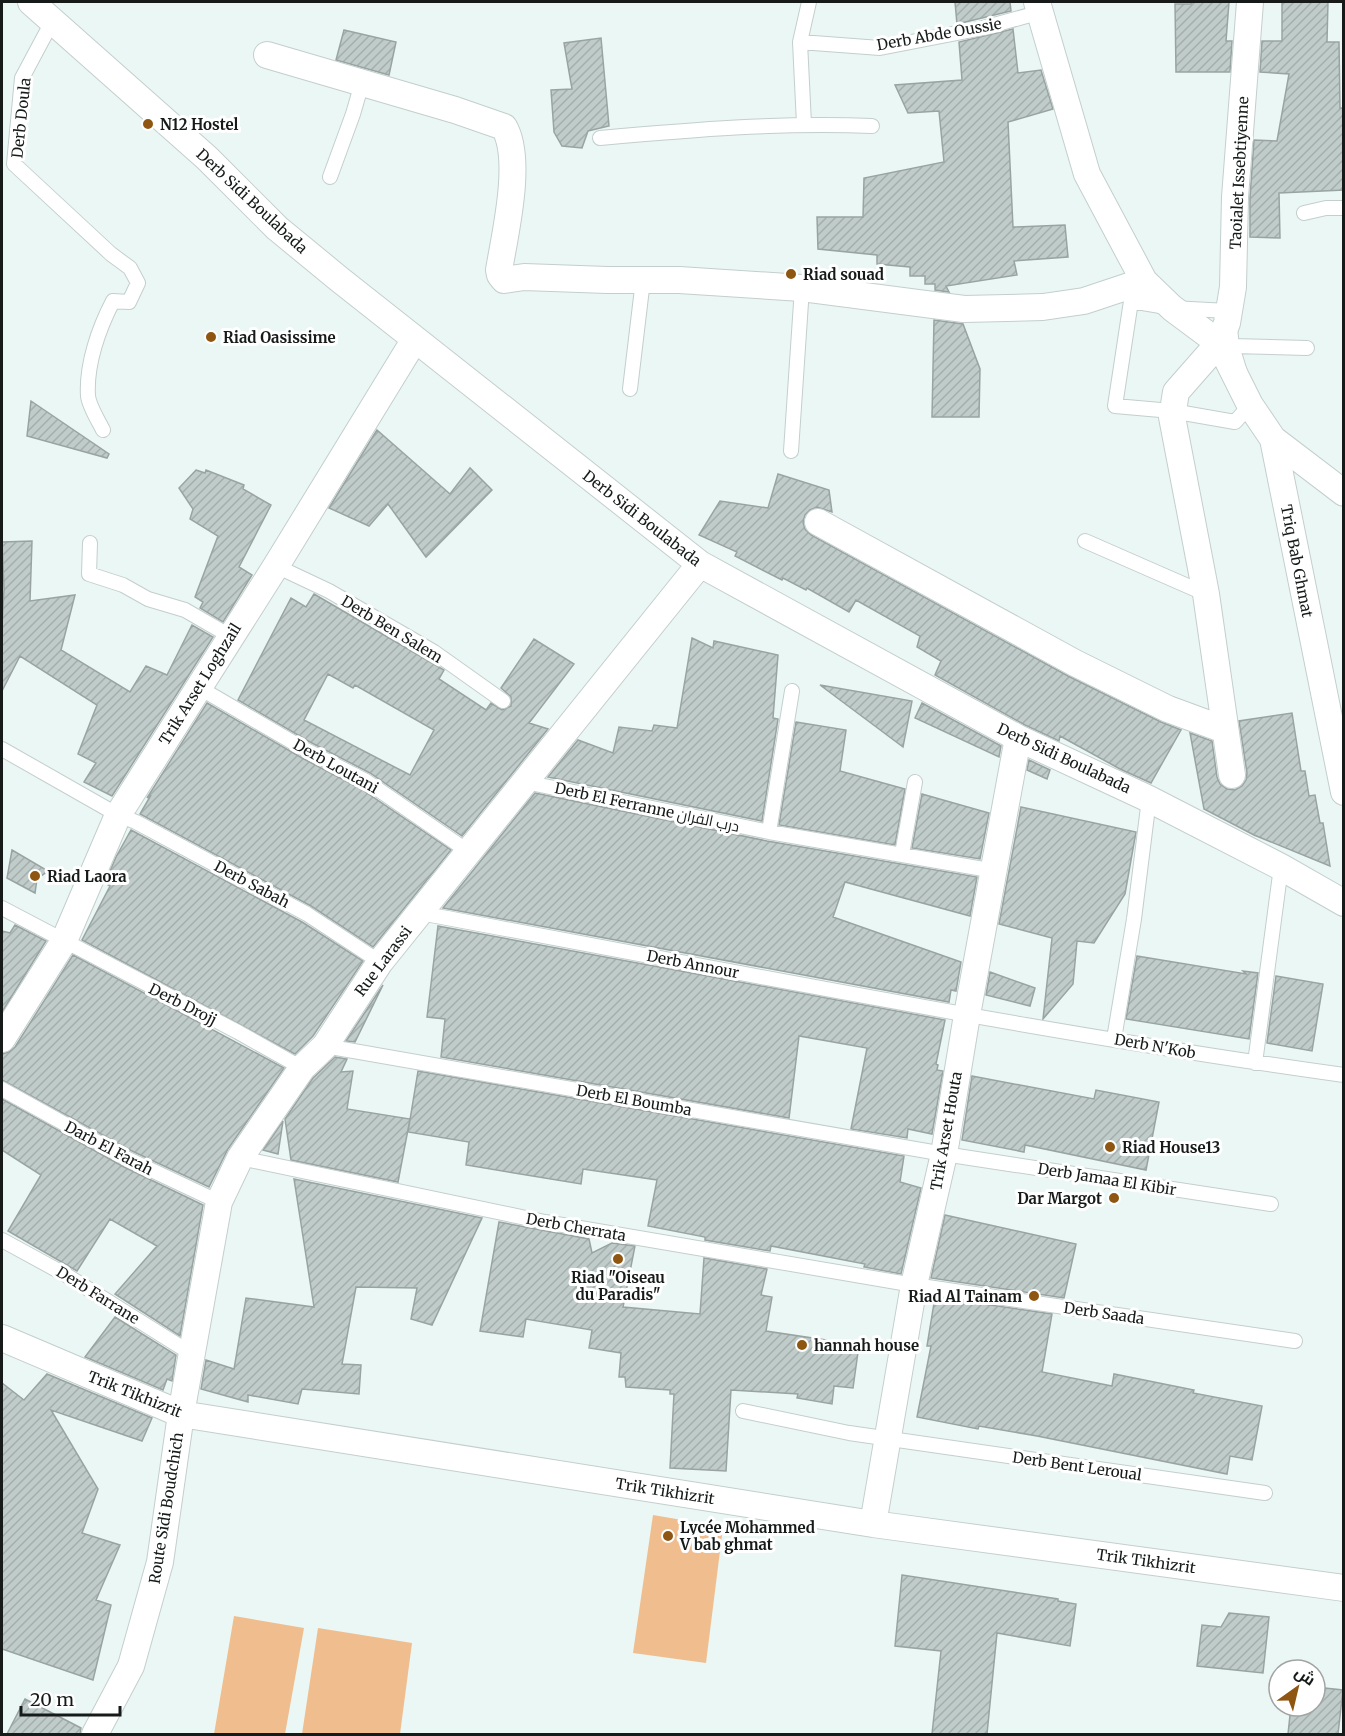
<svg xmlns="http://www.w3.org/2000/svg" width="1345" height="1736" viewBox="0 0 1345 1736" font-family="Merriweather,Cairo,serif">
<defs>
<pattern id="building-hatch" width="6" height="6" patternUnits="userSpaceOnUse" patternTransform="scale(1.5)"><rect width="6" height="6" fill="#c0ccca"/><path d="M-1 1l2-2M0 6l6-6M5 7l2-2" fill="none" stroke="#a4afad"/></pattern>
</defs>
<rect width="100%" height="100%" fill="#eaf7f5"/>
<path fill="#f0bd8e" d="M653,1515L723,1527L706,1663L633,1653Z
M234,1616L304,1628L285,1734H214Z
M318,1628L412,1643L400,1734H302Z"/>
<path fill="url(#building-hatch)" stroke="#99a4a2" stroke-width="1.5" fill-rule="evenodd" d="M955,2H1010L1011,11L957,24Z
M1192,2H1229L1226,41H1232L1230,72H1176L1175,4H1191Z
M1282,2H1328L1327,42H1339L1340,108H1344V190L1279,193L1280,238L1250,237V198L1254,140L1277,141L1289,74L1260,72L1262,41H1282Z
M1013,29L1018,73L1041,70L1053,109L1008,122L1013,227L1065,225L1068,257L1014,261L1017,275L946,286L949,292L935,290V284H925V276H910V267L877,264V255L818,249L817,217H863L864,178L944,162L939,111L908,113L895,85L962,80L959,42Z
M344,30L396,42L389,75L336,60Z
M601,38L609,126L588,131L582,148L562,146L554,132L551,90L572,89L564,43Z
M934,320L963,324L980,369L979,417H932Z
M31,401L109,454L107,458L27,436Z
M377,430L450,494L470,468L492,490L426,557L388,504L369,526L329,508Z
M196,470L205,473L206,470L244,485L243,489L271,505L239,567L252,575L223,622L200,608L203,602L195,597L218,536L190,519L193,509L179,488Z
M778,474L829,490L832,512L817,507L810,510L805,515L803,522L805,529L811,535L1068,676L1161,722L1181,730L1151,783L1120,769L1060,736L1059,741L1025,725L935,675L941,661L917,647L920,636L856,600L849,612L807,588L806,590L783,578L782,580L735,556L737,552L699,535L720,501L768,508Z
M32,541L30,601L75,595L61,650L130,692L146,666L167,675L192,625L213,637L112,796L84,782L96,763L78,754L97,705L20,656L2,691V626L4,589L2,542Z
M314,594L444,670L439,679L486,710L491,703L502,710L511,706V697L501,688L534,639L574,664L529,723L548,729L462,836L370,773L310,742L238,700L291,598L306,607ZM328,674L353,688L355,685L434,730L410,775L304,720Z
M692,638L713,648L714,641L778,655L773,718L778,719L762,821L548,777L578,740L613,753L619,727L652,731L654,725L677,728Z
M820,685L912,701L903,747Z
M207,703L302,758L361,789L451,850L373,947L311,906L140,814L151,795L147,798Z
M922,703L1001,746L999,757L915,718Z
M1292,713L1301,771H1305L1309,796L1315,795L1320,823H1323L1330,866L1254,835L1204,809L1190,733L1212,741L1217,777L1220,784L1227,789L1235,790L1242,786L1246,780L1247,773L1239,721Z
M796,722L846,730L840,771L905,789L895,845L779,825Z
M1029,760L1050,770L1047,779L1027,770Z
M535,793L767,841L977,877L970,916L845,882L833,917L961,962L956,991L951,990L949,1002L443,908Z
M922,794L989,813L980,859L912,848Z
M1021,807L1136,832L1125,894L1094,943L1077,941L1073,984L1043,1019L1052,938L999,924Z
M131,830L302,922L363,961L313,1036L295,1054L82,940L110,886L105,883L116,857Z
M12,850L48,871L37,879L35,893L7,878Z
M15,925L46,941L2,1012V931L10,933Z
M438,926L945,1020L936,1064L938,1065L937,1070L943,1071L932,1134L908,1129L907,1138L851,1129L867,1048L799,1036L789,1118L441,1057L445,1019L427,1017Z
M73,955L284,1068L228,1149L209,1187L132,1151L2,1080V1054L9,1052L15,1047Z
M1137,956L1246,974L1243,971L1258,973L1249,1039L1126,1019Z
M990,972L1035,988L1030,1006L986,995Z
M1276,976L1323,984L1312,1051L1267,1043Z
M383,985L355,1042L346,1041Z
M335,1057L347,1059L341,1072L353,1071L347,1109L410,1119L398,1182L291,1160L285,1119L313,1078Z
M418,1071L904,1156L900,1182L921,1188L901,1274L864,1267L865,1264L771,1246L770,1251L705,1240V1237L648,1226L657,1180L583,1169L581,1184L466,1165L469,1142L408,1132Z
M972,1076L1094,1099L1096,1090L1159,1102L1146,1170L1025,1145L1024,1152L962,1140Z
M2,1099L124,1167L203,1205L180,1336L115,1294L157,1246L110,1219L77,1271L8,1231L41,1175L2,1150Z
M283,1121L278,1154L263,1150Z
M294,1179L482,1218L432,1325L411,1319L417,1288L356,1287L342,1364L361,1365L359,1394L302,1389L298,1404L248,1395V1402L201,1389L206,1360L234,1369L246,1298L314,1307Z
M945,1215L1076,1244L1064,1298L931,1278Z
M499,1222L589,1239L592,1253L612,1243L635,1246L623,1307L700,1314L704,1258L767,1269L761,1295L772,1297L766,1331L859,1345L853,1388L834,1386L832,1404L797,1398L798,1394L731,1390L726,1471L670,1468L674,1394H670V1390L626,1387L625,1377H619L621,1353L589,1348L592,1330L526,1319L523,1337L480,1331Z
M935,1297L1052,1314L1042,1372L1112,1386L1114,1374L1194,1390L1193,1393L1262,1406L1252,1460L1230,1456L1227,1474L1037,1436L979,1426L978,1429L917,1417L931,1346H927Z
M115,1317L176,1355L172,1381L167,1379L163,1390L85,1357Z
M47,1374L152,1418L142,1441L51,1410L98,1489L82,1533L120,1545L96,1600L111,1605L93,1680L2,1649V1383L24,1400Z
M902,1575L1058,1599V1601L1076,1604L1070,1646L997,1633L987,1734H932L941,1651L895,1646Z
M1229,1613L1269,1617L1263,1673L1197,1666L1202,1625L1221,1627Z
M1315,1687L1343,1690L1338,1734H1288L1291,1706H1315Z
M25,1699L81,1728L80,1734H7Z"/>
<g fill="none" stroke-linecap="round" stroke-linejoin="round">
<g stroke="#c3cfcd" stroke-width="16">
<path id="lane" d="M53,20L22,78L14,164L111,254L130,268L138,283L129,302L113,301C99,328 86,364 88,396C89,406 98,420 103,430
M800,42L880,48L983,28L1041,12
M804,124L800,42L809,2
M600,138C690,130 781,122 872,126
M330,177L353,114L362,83
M1304,213L1326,208H1344
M1131,301L1172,308L1228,311L1232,346L1250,405L1235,422L1172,411L1115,406Z
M1224,344L1232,346L1307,348
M630,389L643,280
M791,451L802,288
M1085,541L1206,594
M90,543L89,574L123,585L148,599L185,610L230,636
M276,566L329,591L434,652L503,701
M198,687L306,750L366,781L469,852
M2,749L118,815L136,822L307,914L380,962
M525,782L769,832L995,871
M769,832L792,691
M902,854L915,782
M2,908L238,1032L302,1068
M420,913C727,970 1034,1032 1344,1075
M1114,1039L1134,919L1149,799
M325,1046L944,1154L1271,1204
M1255,1063L1281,867
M2,1089L128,1159L219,1202
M240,1158L545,1222L914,1285L1295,1341
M2,1240L66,1275L192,1354
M743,1411L849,1433L1265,1493"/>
</g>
<g stroke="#c3cfcd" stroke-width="28">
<path id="street" d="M31,2L207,158L277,228L339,279L700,564L1018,738L1149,799L1281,867L1344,903
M1037,2L1087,174L1144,281L1172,308L1219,343L1250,405L1273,439L1344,792
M267,55L455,110L504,127C523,159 505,234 499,270L500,275L504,280L524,277L607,280H679L802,288L964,309L1043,307L1084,301L1144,281
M1273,439L1344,493
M818,522L1075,663L1168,709L1225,730
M1232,775L1206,594L1172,417L1176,392L1219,343L1227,323L1233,287L1235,197L1250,2
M2,1039L64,941L118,815L276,566L415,339
M2,1338L181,1414L873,1524L1344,1588
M873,1524L914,1285L944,1154L967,1015L1018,738
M95,1734L131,1666L160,1562L181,1414L219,1202L240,1158L302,1068L325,1046L380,962L700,564"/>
</g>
<use href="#lane" stroke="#fff" stroke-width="14"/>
<use href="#street" stroke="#fff" stroke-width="26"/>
</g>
<g fill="#8f5611" stroke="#fff" stroke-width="2">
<circle cx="148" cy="124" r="6"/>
<circle cx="791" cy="274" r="6"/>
<circle cx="211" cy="337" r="6"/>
<circle cx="35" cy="876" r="6"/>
<circle cx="1110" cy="1147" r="6"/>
<circle cx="1114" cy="1198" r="6"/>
<circle cx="618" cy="1259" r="6"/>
<circle cx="1034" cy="1296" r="6"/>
<circle cx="802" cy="1345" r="6"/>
<circle cx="668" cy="1536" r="6"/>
</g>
<g text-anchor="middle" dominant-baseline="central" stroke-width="6" stroke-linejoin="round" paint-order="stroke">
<g font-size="15" fill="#161b1a" stroke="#fff">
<text transform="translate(939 34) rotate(-10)">Derb Abde Oussie</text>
<text transform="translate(21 118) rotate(-84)">Derb Doula</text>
<text transform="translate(1239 173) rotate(-87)">Taoialet Issebtiyenne</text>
<text transform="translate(252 201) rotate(43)">Derb Sidi Boulabada</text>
<text transform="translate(642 518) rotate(38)">Derb Sidi Boulabada</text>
<text transform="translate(1297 561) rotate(79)">Triq Bab Ghmat</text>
<text transform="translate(392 629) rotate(31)">Derb Ben Salem</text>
<text transform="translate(200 684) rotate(-58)">Trik Arset Loghzail</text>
<text transform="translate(1064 758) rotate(25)">Derb Sidi Boulabada</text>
<text transform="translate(336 766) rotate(29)">Derb Loutani</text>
<text transform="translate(647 807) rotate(12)">Derb El Ferranne درب الفران</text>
<text transform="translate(252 884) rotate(28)">Derb Sabah</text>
<text transform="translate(383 961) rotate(-53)">Rue Larassi</text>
<text transform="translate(693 964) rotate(11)">Derb Annour</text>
<text transform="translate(183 1004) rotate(27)">Derb Drojj</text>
<text transform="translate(1155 1046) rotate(10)">Derb N'Kob</text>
<text transform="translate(634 1100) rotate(10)">Derb El Boumba</text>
<text transform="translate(946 1131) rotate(-80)">Trik Arset Houta</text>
<text transform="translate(109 1148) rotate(28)">Darb El Farah</text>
<text transform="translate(1107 1179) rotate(9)">Derb Jamaa El Kibir</text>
<text transform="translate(576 1227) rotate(10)">Derb Cherrata</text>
<text transform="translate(98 1295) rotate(32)">Derb Farrane</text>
<text transform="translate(1104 1313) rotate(8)">Derb Saada</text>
<text transform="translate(135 1394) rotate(22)">Trik Tikhizrit</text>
<text transform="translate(1077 1466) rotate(8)">Derb Bent Leroual</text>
<text transform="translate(665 1491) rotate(9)">Trik Tikhizrit</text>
<text transform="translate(166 1508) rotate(-81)">Route Sidi Boudchich</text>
<text transform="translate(1146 1561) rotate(8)">Trik Tikhizrit</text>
</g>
<g font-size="15" font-weight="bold" fill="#161b1a" stroke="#fff" text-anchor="start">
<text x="160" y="124">N12 Hostel</text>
<text x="803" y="274">Riad souad</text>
<text x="223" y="337">Riad Oasissime</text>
<text x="47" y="876">Riad Laora</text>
<text x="1122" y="1147">Riad House13</text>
<text x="1102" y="1198" text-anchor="end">Dar Margot</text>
<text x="618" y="1277" text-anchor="middle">Riad "Oiseau<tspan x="618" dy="17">du Paradis"</tspan></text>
<text x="1022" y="1296" text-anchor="end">Riad Al Tainam</text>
<text x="814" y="1345">hannah house</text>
<text x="680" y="1527">Lycée Mohammed<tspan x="680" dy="17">V bab ghmat</tspan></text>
</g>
</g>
<rect width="1345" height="1736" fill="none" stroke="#161b1a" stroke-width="6"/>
<g transform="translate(1297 1688) rotate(34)"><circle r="28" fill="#ffffff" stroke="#a2a4a3" stroke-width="1.5"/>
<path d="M0-4.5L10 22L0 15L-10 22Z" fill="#8f5611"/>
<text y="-9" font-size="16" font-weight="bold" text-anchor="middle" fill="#161b1a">ش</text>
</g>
<path d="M21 1706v9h99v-9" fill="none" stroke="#161b1a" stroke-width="3"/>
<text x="30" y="1706" font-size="18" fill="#161b1a" stroke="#ffffff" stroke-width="4.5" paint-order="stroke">20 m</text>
</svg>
